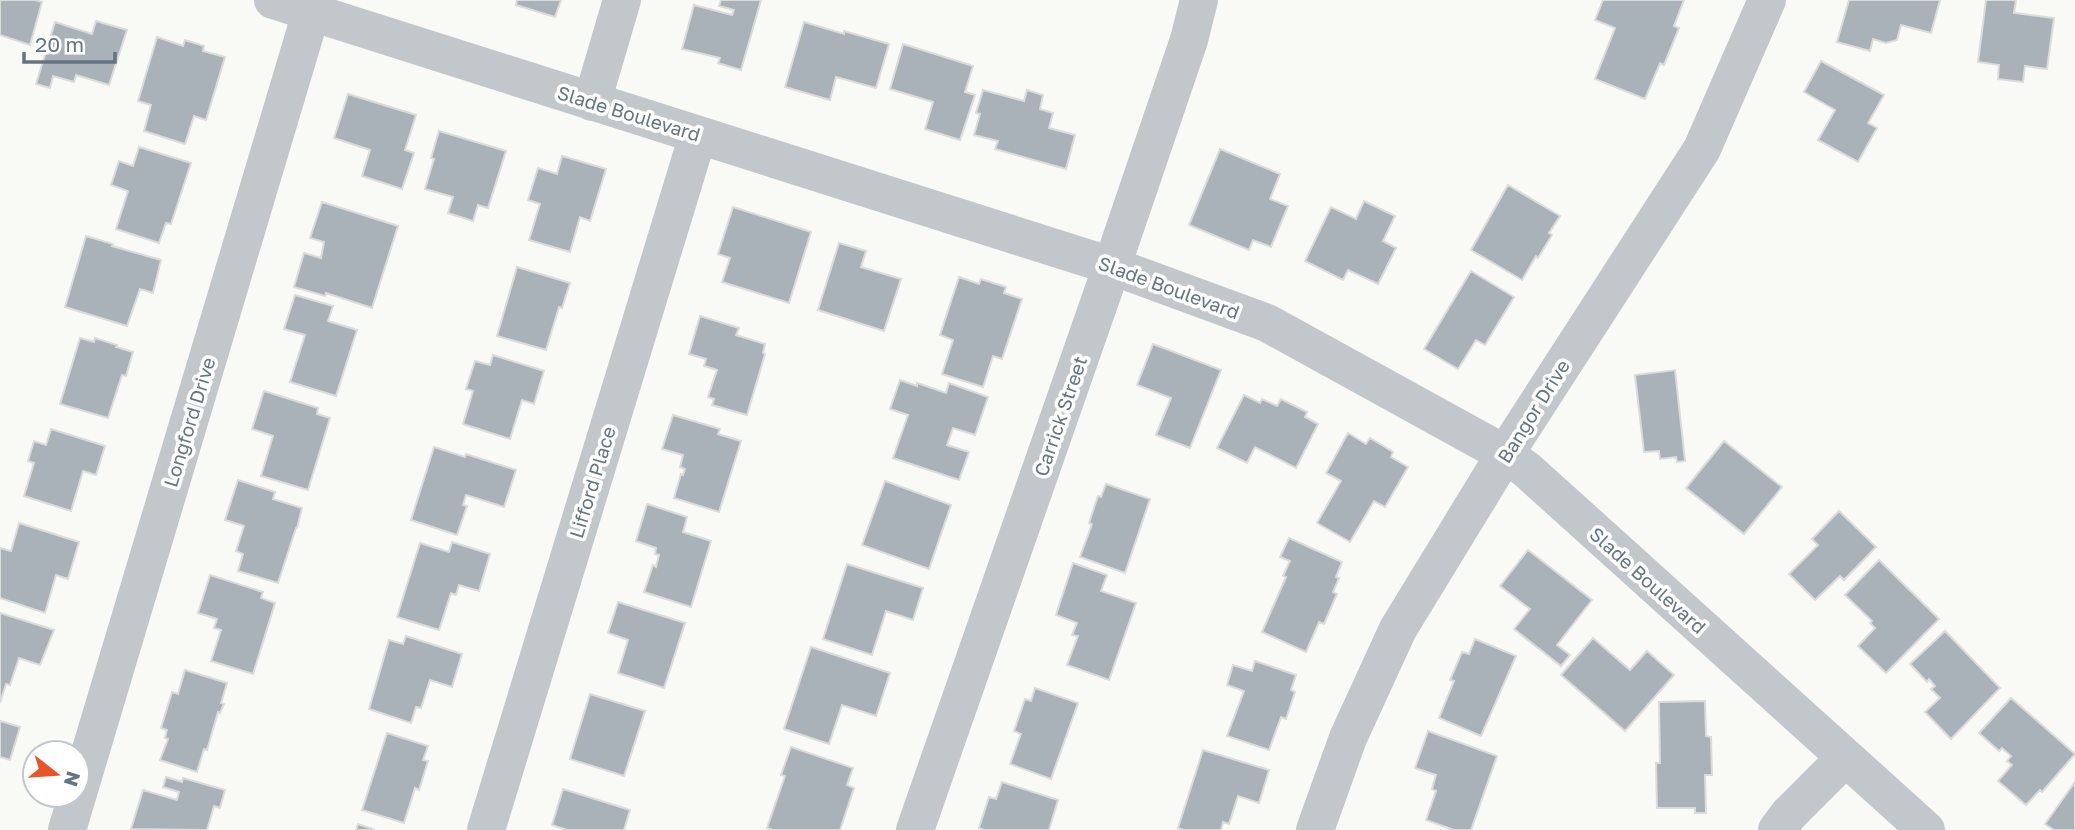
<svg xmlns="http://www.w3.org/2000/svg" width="2075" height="830" viewBox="0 0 2075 830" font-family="'Golos Text',sans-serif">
<rect width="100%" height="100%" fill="#f9f9f6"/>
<path fill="#a9b2b8" stroke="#dbdbd9" stroke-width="2" d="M0,0H35L42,2L30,45L0,35Z
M517,0H561L555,17L516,5Z
M721,0H761L741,70L718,63L720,58L682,49L694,5L732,15L734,10L719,6Z
M1603,0H1684L1674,26L1679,28L1664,65L1660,63L1645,99L1595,79L1615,28L1595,20Z
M1849,0H1940L1931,33L1901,25L1897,40L1886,43L1873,39L1870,51L1837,42Z
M1986,0H2016L2014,13L2054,18L2047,69L2025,66L2023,82L1998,79L1999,65L1978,62Z
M96,21L127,30L109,85L76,75L74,82L53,76L50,88L36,84L55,22L92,34Z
M804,22L844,34V31L889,44L876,88L836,77L830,100L785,87Z
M157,37L183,46L185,40L204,46L203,51L225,57L206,120L194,116L185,144L144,131L151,105L138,101Z
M903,44L973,66L965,92L975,95L960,140L925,129L933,102L890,89Z
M1821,61L1884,95L1868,123L1877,128L1858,162L1818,140L1835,110L1804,92Z
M983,90L1024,101L1027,90L1043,95L1040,109L1053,113L1049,128L1075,135L1066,169L995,149L998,141L974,135L980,114L976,113Z
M348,94L416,115L405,150L414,153L402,189L362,176L370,150L334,138Z
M439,131L506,151L488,208L478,205L473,221L448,213L453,197L425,189L434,159L431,158Z
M139,147L191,163L171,224L166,223L159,243L116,229L128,191L111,185L119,161L133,166Z
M1220,149L1280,174L1270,199L1288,206L1271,247L1253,240L1249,250L1189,225Z
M562,156L606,169L590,221L580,217L570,252L529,240L540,204L528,200L538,168L557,174Z
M1508,185L1560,216L1549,233L1552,235L1538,258L1536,256L1522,280L1471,250Z
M1364,201L1395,216L1383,241L1396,248L1378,284L1348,270L1343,280L1305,261L1331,207L1356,219Z
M322,202L398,226L372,308L326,293L325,296L294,287L304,253L321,258L324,242L310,238Z
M733,207L811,232L789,303L722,282L730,258L718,254Z
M86,236L113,244L112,246L161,260L153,293L140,289L127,326L65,307Z
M839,243L866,251L861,267L901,279L884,331L818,310Z
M517,267L570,283L562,308L559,307L546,350L497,336Z
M1471,271L1514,297L1485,345L1476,340L1458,369L1424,349Z
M959,277L979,284L981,279L1006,287L1004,293L1022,299L1002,359L993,356L983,387L942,374L953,340L940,335Z
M295,295L333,306L328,321L357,330L336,396L290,382L305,335L284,329Z
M700,316L739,328L736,335L765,344L763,353L765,354L747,415L712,405L714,399L708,397L717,370L704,366L706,359L689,354Z
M80,338L94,342L95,338L117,345L116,347L133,352L126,376L122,375L108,418L60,404Z
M1153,344L1221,370L1190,448L1156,435L1171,398L1137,385Z
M493,355L544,371L534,404L522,400L510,439L463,424L473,391L466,389L475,361L490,365Z
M1675,370L1685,461L1677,462L1676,457L1660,459L1659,451L1644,452L1635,375Z
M900,380L917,386V383L946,393L949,383L988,397L975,435L953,428L947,445L969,452L959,480L893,458L908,415L890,409Z
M264,391L318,408L317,414L330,418L308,490L261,476L273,436L252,429Z
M1244,395L1260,403L1262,399L1277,406L1281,399L1307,412L1305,417L1318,424L1296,468L1255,447L1247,463L1217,448Z
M673,415L720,429L718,434L741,441L719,512L674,498L681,474L683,475L685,469L680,467L683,455L662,449Z
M51,429L105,446L96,475L83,471L71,511L24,496L34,463L28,461L34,441L46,445Z
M1348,433L1366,444L1370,438L1393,452L1391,457L1408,467L1385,507L1374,501L1350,542L1317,523L1341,481L1326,473Z
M1724,441L1782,487L1744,534L1686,488Z
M434,447L465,457L466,454L516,470L504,507L466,495L463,505L467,506L457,535L411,520Z
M238,480L275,492L273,499L302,508L297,528H296L278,583L238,571L243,554L236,551L244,526L225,520Z
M885,481L951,505L929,569L862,545Z
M1106,484L1150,499L1125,573L1080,557L1092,524L1089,523L1098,496L1101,497Z
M647,504L687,517L683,532L711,541L691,607L644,592L653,565L656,567L659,555L655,554L656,548L636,541Z
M1839,511L1876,547L1844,580L1840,576L1815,600L1789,574L1818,545L1812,539Z
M19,523L79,542L68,579L56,575L45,613L0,598V548L11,551Z
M1289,538L1342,562L1336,577L1339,578L1333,592L1337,594L1324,624L1319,622L1306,652L1262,632L1286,577L1283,576L1290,561L1280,557Z
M452,542L490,554L479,591L459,585L456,595L451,593L439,630L397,617L420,543L449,552Z
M1528,550L1592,600L1557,645L1570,655L1561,666L1514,629L1530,609L1500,586Z
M1879,560L1939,619L1886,673L1858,646L1875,628L1870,623L1872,621L1845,595Z
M1073,563L1107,575L1101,591L1136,603L1109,680L1067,665L1078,636L1072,635L1077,623L1056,615Z
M847,564L923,588L913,620L886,611L872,655L823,639Z
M210,575L263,592L261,598L275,603L253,674L211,661L221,630L214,628L217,619L198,613Z
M618,602L685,623L664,688L618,673L628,640L608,633Z
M0,613L54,630L40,665L19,658L10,685L6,684L0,703Z
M1945,631L2000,688L1951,739L1925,712L1940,698L1931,689L1935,686L1929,679L1927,682L1910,664Z
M406,636L462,654L452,687L430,680L421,708L416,707L411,723L369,709L389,640L403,644Z
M1593,638L1630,670L1647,651L1674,675L1625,731L1561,675Z
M1475,639L1516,656L1481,736L1439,718L1454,681L1450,680L1462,652L1469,654Z
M811,647L890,673L876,716L842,705L829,744L784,729Z
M1255,661L1296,675L1291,690L1295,692L1286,719L1281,717L1269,750L1227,736L1244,691L1227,685L1233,665L1252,671Z
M185,670L227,683L221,703L224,704L220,713L218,712L207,750L204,749L197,772L160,760L168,739L165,738L167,730L161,728L172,692L178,694Z
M1035,688L1078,703L1051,779L1010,764L1021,734L1014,731L1025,699L1031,701Z
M590,694L645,711L624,776L570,759Z
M2011,698L2075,754L2042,792L2040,790L2026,805L1998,781L2012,765L2007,761L2011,756L2002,748L1999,751L1979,733Z
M1705,701L1706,736L1711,737L1712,775H1705L1706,813H1695V808H1657L1656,763H1660L1659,702Z
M0,721L20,727L10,760L0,757Z
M1428,731L1497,756L1471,830H1454L1426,820L1436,791L1432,789L1436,775L1415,768Z
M387,733L428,746L423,760L428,761L419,790L415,788L404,823L362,810Z
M791,747L853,768L847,785L854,788L840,830H773L767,828L785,776L781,775Z
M1203,750L1269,770L1259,803L1238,796L1229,824L1223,822L1221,830H1184L1178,828Z
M166,777L182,782L183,778L225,790L220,808L214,806L207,830L131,829L143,790L177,800L179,792L163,787Z
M1002,782L1058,800L1049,830H984L979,828L989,797L996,799Z
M2075,782V830H2054L2045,824Z
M563,789L630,810L624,830H567L552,825Z
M358,824L375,830H356Z"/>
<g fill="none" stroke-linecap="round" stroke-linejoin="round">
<path stroke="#c2c7cb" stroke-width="38" d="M273,0L1112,266L1267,323L1505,454L1527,470L1926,830
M592,102L622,0
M67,830L311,13
M486,830L698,135
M915,830L1112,266L1189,40L1199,0
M1315,830L1348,738L1398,629L1505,454L1702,149L1767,0
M1777,830L1789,814L1845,758"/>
</g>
<g text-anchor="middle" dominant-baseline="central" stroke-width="7" stroke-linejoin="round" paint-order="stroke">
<g font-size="19" fill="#637582" stroke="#fff">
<text transform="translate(629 113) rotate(17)">Slade Boulevard</text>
<text transform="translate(1169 287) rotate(20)">Slade Boulevard</text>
<text transform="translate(1533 411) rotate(-58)">Bangor Drive</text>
<text transform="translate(1060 416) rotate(-71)">Carrick Street</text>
<text transform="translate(189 422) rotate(-73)">Longford Drive</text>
<text transform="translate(592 482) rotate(-73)">Lifford Place</text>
<text transform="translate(1648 580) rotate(42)">Slade Boulevard</text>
</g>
</g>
<g transform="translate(56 774) rotate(107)"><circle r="33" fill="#ffffff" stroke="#c1c8cd" stroke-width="2"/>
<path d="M0-5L12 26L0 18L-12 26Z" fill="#e75529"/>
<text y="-10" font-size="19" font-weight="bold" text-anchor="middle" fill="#637582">N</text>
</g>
<path d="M24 52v10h91v-10" fill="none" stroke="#637582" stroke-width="3.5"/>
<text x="35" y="52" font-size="21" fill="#637582" stroke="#ffffff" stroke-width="5" paint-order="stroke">20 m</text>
</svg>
